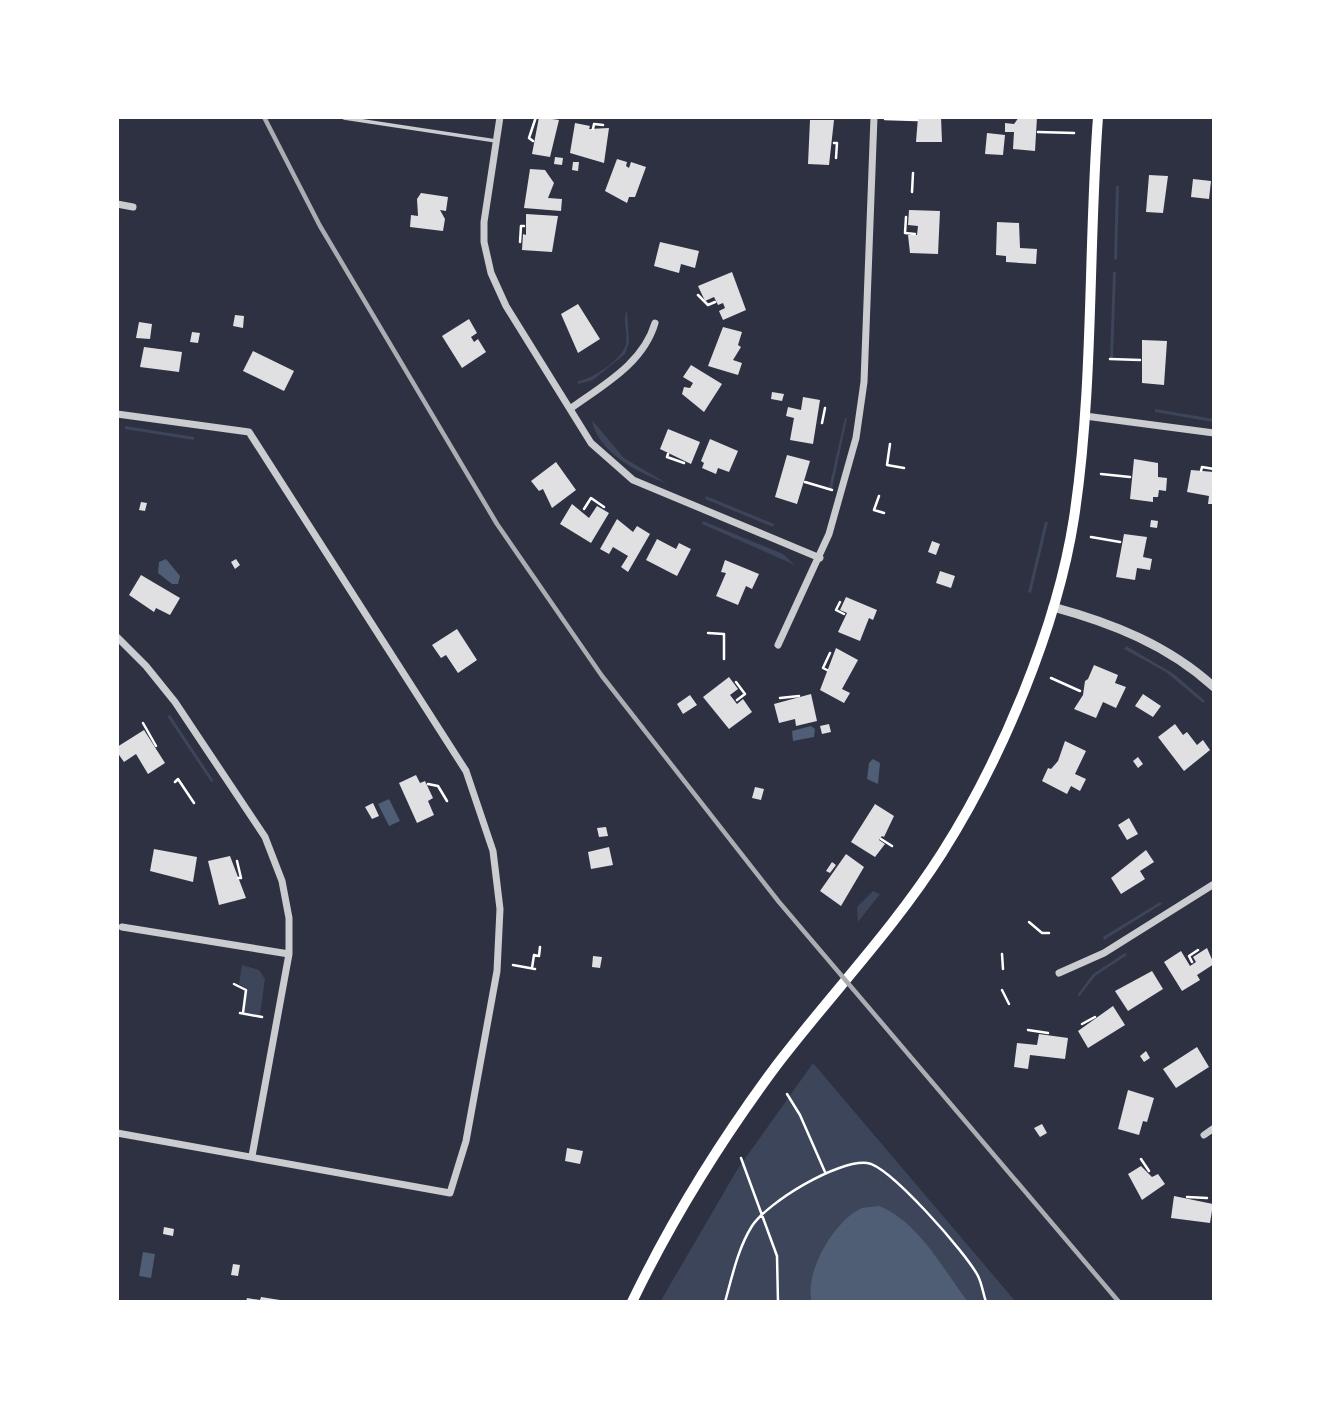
<svg xmlns="http://www.w3.org/2000/svg" width="1331" height="1419" viewBox="0 0 1331 1419" font-family="'Nunito Sans',sans-serif">
<rect width="100%" height="100%" fill="#2d3142"/>
<path fill="#3c4559" d="M1116,186H1119L1117,260L1114,259Z
M1113,272H1116L1113,358H1110Z
M627,310L629,342L625,354L593,380L578,384V381C593,379 623,359 626,344C628,331 622,322 627,310Z
M1155,409L1214,419L1213,422L1155,412Z
M845,418H847L832,489L829,488Z
M592,420L624,458L668,484C640,473 598,454 592,420Z
M125,426L194,437V440L125,429Z
M706,496L774,524L773,527L705,499Z
M703,521L783,554L795,565L702,524Z
M1045,522H1048L1031,593L1028,592Z
M1126,646L1174,674L1205,701L1203,703L1166,672L1124,649Z
M170,715L214,781L211,782L167,716Z
M873,891L880,894L858,922L857,907Z
M1160,902L1162,904L1104,940L1103,937Z
M1125,953L1127,955L1095,976L1079,997L1078,994L1093,974Z
M242,965L259,970L265,979L260,1015L244,1013L247,989L239,984Z
M813,1063L1016,1302H660L737,1170Z"/>
<path fill="#4f5d75" d="M166,559L180,576L178,584H172L158,573L159,562Z
M811,726L815,729L814,737L793,741L792,731Z
M873,759L880,763L878,784L867,779L869,763Z
M389,799L400,821L389,826L378,804Z
M879,1206C919,1222 943,1269 968,1302H812C803,1274 835,1219 862,1208C867,1207 874,1207 879,1206Z
M143,1252L155,1254L151,1278L139,1276Z"/>
<path fill="#e0e0e3" d="M539,117L559,120L550,157L532,154Z
M918,117H941L942,142H916Z
M1019,117H1037L1035,151L1013,149L1014,132H1005V123L1014,124Z
M810,120H834L829,165L808,164Z
M575,123L590,126L589,129L609,128L604,163L570,153Z
M987,133L1005,135L1003,155L985,154Z
M555,157L563,158L562,165L554,164Z
M617,159L627,162L626,166L629,168L631,162L646,167L635,197H629L627,203L605,191Z
M573,162H579L578,171L572,170Z
M530,169L545,170L554,183L548,198L562,199L561,211L524,208Z
M1149,175L1168,176L1163,213L1146,212Z
M1193,179L1211,181L1209,199L1191,197Z
M421,193L448,197L446,211L440,210L445,219L443,231L410,227L411,215L418,216L417,199Z
M909,210L940,211L938,254L910,253L908,235H917L918,226L908,225Z
M526,214L558,216L552,252L522,250L523,234L526,235Z
M997,222L1019,223L1020,248L1037,249L1036,264L1006,262V256L996,255Z
M660,242L699,251L695,268L681,264L679,273L654,266Z
M732,272L746,310L723,320L719,311L725,308L723,303L718,305L714,297L705,301L698,286Z
M578,304L600,339L578,353L561,314Z
M235,315L244,316L243,328L233,326Z
M469,319L477,333L471,337L474,342L478,339L486,352L462,368L442,336Z
M139,322L152,324L150,339L136,338Z
M723,327L742,332L738,345L741,347L733,360L742,363L738,375L708,366Z
M192,332L200,333L198,343L190,342Z
M1142,340L1167,341L1164,385L1142,383Z
M144,347L182,352L179,372L140,367Z
M253,351L294,371L284,391L243,371Z
M691,365L722,384L704,412L682,394L684,387L690,388L693,383L683,377Z
M772,392L784,394L782,401L771,399Z
M803,397L820,400L813,444L790,440L794,418L786,416L788,407L801,410Z
M668,429L700,442L691,464L660,449Z
M710,439L738,451L729,472L718,468L716,474L702,468L704,463L701,461Z
M787,455L810,461L797,504L775,497Z
M1134,459L1158,463V477L1167,478L1166,491L1159,490L1158,497H1153V502L1130,499Z
M556,462L576,490L552,508L543,489L539,491L531,481Z
M1191,470L1214,472V504H1208L1209,496L1187,492Z
M141,502L147,503L145,511L139,510Z
M572,504L589,518L597,506L609,513L591,543L560,524Z
M617,519L633,532L637,526L650,534L628,572L621,567L628,556L613,547L609,554L600,549Z
M1151,520L1158,521L1157,528L1150,527Z
M1124,534L1147,537L1143,557L1152,559L1150,570L1137,568L1135,580L1116,577Z
M657,539L676,549L679,543L691,549L677,576L646,560Z
M932,541L940,544L936,555L928,552Z
M236,559L240,565L235,569L231,562Z
M725,560L759,574L752,589L746,586L738,605L716,596L726,573L721,572Z
M940,571L955,576L951,588L936,583Z
M141,575L180,598L170,615L156,608L154,612L129,595Z
M846,597L877,610L873,620L869,618L860,641L838,632L847,613L840,610Z
M457,629L477,660L458,673L446,655L441,658L432,645Z
M836,648L858,660L842,689L850,693L844,703L820,690Z
M1094,665L1118,675L1115,683L1126,687L1116,708L1103,702L1096,718L1074,709L1083,695L1085,681L1088,679Z
M729,677L738,689L730,695L737,704L743,699L752,712L729,729L703,697Z
M811,694L817,721L796,726L795,719L779,723L774,704Z
M1143,694L1161,706L1153,717L1135,706Z
M690,695L697,705L683,714L677,704Z
M829,724L831,732L822,734L820,726Z
M1175,724L1183,735L1187,732L1197,745L1203,740L1210,750L1184,771L1158,737Z
M144,730L165,763L148,774L136,754L124,762L117,752V747Z
M1065,741L1086,751L1075,774L1086,779L1080,791L1071,786L1067,794L1042,781L1048,768L1051,769L1058,761Z
M1138,757L1143,764L1138,768L1133,761Z
M416,775L420,783L425,781L433,798L428,801L434,815L417,823L399,783Z
M755,787L764,789L761,800L752,798Z
M373,803L379,816L372,819L365,807Z
M875,804L894,816L884,837L882,836L879,840L885,844L875,857L851,842Z
M1129,818L1138,834L1127,840L1118,825Z
M606,827L608,836L599,837L597,828Z
M609,847L613,865L591,869L588,852Z
M154,849L197,857L193,882L150,871Z
M1146,850L1154,862L1140,871L1145,879L1121,894L1111,878Z
M846,854L864,867L841,906L820,891Z
M230,856L246,898L219,905L208,861Z
M832,862L836,865L830,873L826,871Z
M1207,948L1214,964L1197,975L1200,980L1182,991L1164,962L1181,951L1190,966L1196,962L1193,957Z
M593,956L602,957L600,968L592,967Z
M1152,971L1163,989L1128,1011L1115,991Z
M1113,1006L1125,1025L1088,1048L1078,1031Z
M1039,1034L1068,1038L1065,1059L1030,1055L1028,1069L1014,1067L1017,1043L1037,1045Z
M1197,1047L1209,1067L1176,1088L1163,1069Z
M1146,1051L1150,1058L1144,1062L1140,1056Z
M1128,1090L1154,1098L1147,1122L1143,1121L1139,1135L1118,1129Z
M1042,1124L1047,1133L1040,1137L1034,1128Z
M567,1148L583,1151L580,1164L565,1161Z
M1141,1166L1152,1177L1158,1174L1165,1184L1142,1200L1128,1174Z
M1174,1196L1213,1204L1210,1223L1171,1218Z
M164,1227L174,1229L173,1236L163,1234Z
M233,1264L240,1265L238,1276L231,1275Z
M261,1297L280,1300V1302H246L247,1298L260,1300Z"/>
<g fill="none" stroke-linecap="round" stroke-linejoin="round">
<path stroke="#fff" stroke-width="2.5" d="M885,119L917,120
M593,129L594,124L603,125
M1038,132L1074,133
M533,141L529,138L536,117
M834,143H837L836,158
M912,192L913,173
M906,217L905,233L915,234
M520,242L521,226H524
M698,295L708,305L715,302
M1110,359L1140,360
M822,423L825,408
M890,444L887,465L904,468
M668,454L667,457L684,463
M1201,471L1202,467L1214,469
M1101,474L1130,477
M805,482L832,490
M879,496L874,510L884,513
M584,509L591,498L604,507
M1091,537L1120,542
M840,602L836,610L844,614
M708,633L724,634V659
M827,670L823,668L830,653
M1051,678L1080,691
M736,682L745,694L737,700
M780,698L799,696
M143,723L156,746
M175,782L178,779L194,803
M428,784L438,786L447,801
M881,839L892,846
M237,861L241,878H238
M1029,922L1042,933H1049
M1002,954L1003,969
M1192,962L1189,956L1198,950
M513,965L535,969
M532,968L534,955L539,956L540,947
M234,984L246,990L243,1013
M1002,990L1009,1004
M240,1013L262,1017
M1082,1024L1095,1017
M1028,1030L1048,1033
M787,1094L800,1115L825,1172
M741,1158L777,1256L778,1302
M1141,1159L1149,1171
M1187,1197L1207,1198
M725,1302C732,1277 738,1248 752,1226C768,1202 837,1160 867,1163C889,1165 967,1254 978,1276C982,1284 983,1293 986,1302"/>
<path stroke="#caccd0" stroke-width="3.5" d="M344,118L496,141"/>
<path stroke="#caccd0" stroke-width="7" d="M500,117L484,222V242L491,273L506,306L591,443L633,480L820,558
M117,204L133,207
M570,409C603,385 643,364 655,323
M117,414L249,432L466,771L493,851L500,909L497,971L466,1141L450,1193L117,1133
M1085,416L1214,433
M117,637L146,666L175,702L265,837L282,881L289,918V954L252,1156
M778,645L829,534L856,438L864,382L874,117
M122,927L289,954
M1059,973L1104,953L1214,884
M1204,1135L1214,1128"/>
<path stroke="#caccd0" stroke-width="9" d="M1053,607C1112,623 1168,645 1214,687"/>
<path stroke="#fff" stroke-width="10" d="M632,1302C672,1219 721,1140 776,1066C831,994 893,930 942,853C1001,760 1057,628 1074,518C1094,386 1088,251 1098,117"/>
<path stroke="#abadb3" stroke-width="4.5" d="M264,117L320,226L497,524L602,676L779,902L1119,1302"/>
</g>
<rect width="1331" height="1419" fill="none" stroke="#ffffff" stroke-width="238"/>
</svg>
